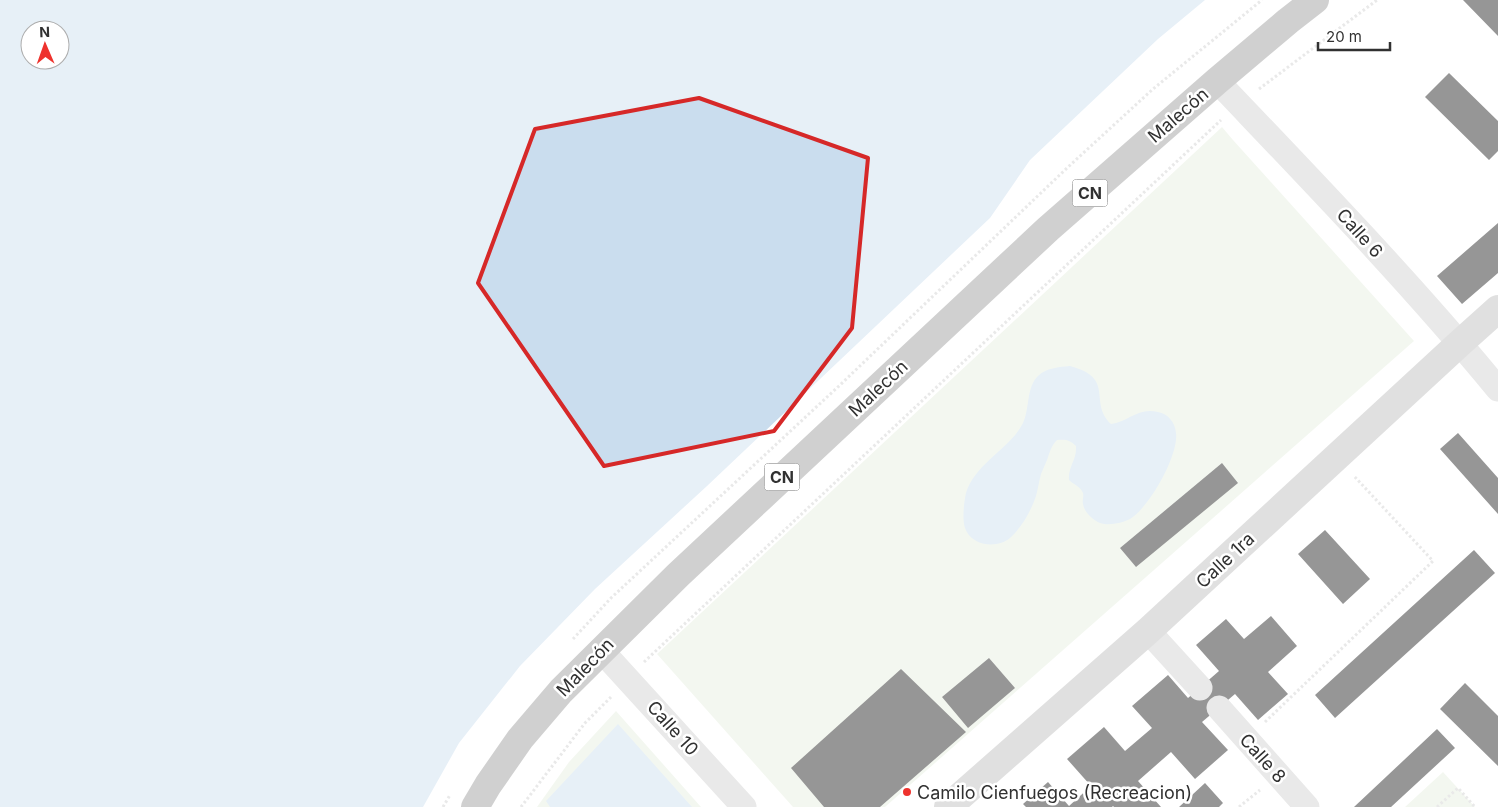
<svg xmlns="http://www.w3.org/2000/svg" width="1498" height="807" viewBox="0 0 1498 807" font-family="Inter,sans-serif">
<rect width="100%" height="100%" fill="#fff"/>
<path fill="#e5eede" d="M1222,127L1233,140L1414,341L885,807H793L657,654Z
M616,711L701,807H537L569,762Z
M1443,772L1475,807H1405Z"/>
<path fill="#caddee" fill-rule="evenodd" d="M0,0H1205L1158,39L1030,160L990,218L707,486L595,589L520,666L459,743L423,807H0ZM30,30H60V60H30Z
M1070,366C1116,378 1088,402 1111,424C1128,422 1138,407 1158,412C1168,414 1175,422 1176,433C1179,455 1149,508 1130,519C1122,523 1109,526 1100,523C1093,520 1084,512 1083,504C1082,501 1084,496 1083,493C1081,487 1073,484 1069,480C1068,466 1077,460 1076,446C1070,440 1066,439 1057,440C1051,446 1050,452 1047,460C1045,465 1043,469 1041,474C1039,481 1038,489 1036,496C1031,511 1022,527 1010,538C997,549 971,546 965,528C962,519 964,502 966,493C975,463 1010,449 1023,423C1030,408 1026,388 1038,376C1046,368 1059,367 1070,366Z
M618,724L692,807H550L546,801Z"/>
<path fill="#181818" d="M1463,0H1498V36Z
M1449,73L1498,121V151L1489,160L1425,97Z
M1498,223V273L1462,304L1437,276Z
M1458,433L1498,478V514L1440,449Z
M1222,463L1238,483L1136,567L1120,548Z
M1325,530L1370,579L1343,604L1298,554Z
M1474,550L1495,573L1335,718L1315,695Z
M1271,616L1297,646L1268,672L1288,694L1258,720L1235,694L1202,722L1228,750L1195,779L1171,752L1138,781L1161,807H1114L1113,806L1112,807H1026L1023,804L1048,782L1069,806L1091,786L1067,759L1104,727L1125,751L1152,728L1132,706L1168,675L1188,698L1219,671L1196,645L1226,619L1244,639Z
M989,658L1015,688L968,728L942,697Z
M901,669L966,732L880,807H824L791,768Z
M1465,683L1498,716V766L1440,709Z
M1437,729L1455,748L1391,807H1354Z
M1205,783L1223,803L1219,807H1179Z"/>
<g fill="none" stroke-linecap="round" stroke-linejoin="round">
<path stroke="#cecece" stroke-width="3" stroke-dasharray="2.5 2.5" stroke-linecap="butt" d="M1259,89L1377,0
M573,639L611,598L840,385L1067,168L1153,89L1262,0
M644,662L1221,120
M1265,722L1433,561L1354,476
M443,807L450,795
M521,807L585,723L611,697
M1239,807L1260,790
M1437,807L1458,788L1475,807"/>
<path stroke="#cecece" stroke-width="25" d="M1217,81C1313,182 1410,282 1498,389
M1148,631L1200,688
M601,650L744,807
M1219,708L1307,807"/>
<path stroke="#bbb" stroke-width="28" d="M948,807L1148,631L1460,343L1498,309"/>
<path stroke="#989898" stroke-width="28" d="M475,807L488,785L520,739L561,691L678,575L1048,229L1217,81L1288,21L1315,0"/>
</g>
<path d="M0 0H1498V807H0ZM699,98L868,158L852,328L774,431L604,466L478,283L535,129Z" fill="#fff" fill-opacity=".55" fill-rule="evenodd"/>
<path fill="none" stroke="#d62828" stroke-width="4" stroke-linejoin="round" d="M699,98L868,158L852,328L774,431L604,466L478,283L535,129Z"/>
<circle fill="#ee322d" stroke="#fff" stroke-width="2" cx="907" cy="792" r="5"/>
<g text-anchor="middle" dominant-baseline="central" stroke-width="5" stroke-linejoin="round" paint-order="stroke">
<g fill="#fff" stroke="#6f6f6f" stroke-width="1">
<rect x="1072.5" y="179.5" width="35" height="27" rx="4"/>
<rect x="764.5" y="463.5" width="35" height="27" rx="4"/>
</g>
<g font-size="16" font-weight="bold" fill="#313131">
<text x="1090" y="193">CN</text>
<text x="782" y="477">CN</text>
</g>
<g font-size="18" fill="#313131" stroke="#fff">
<text transform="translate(1178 115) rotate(-41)">Malecón</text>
<text transform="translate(1360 233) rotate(48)">Calle 6</text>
<text transform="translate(878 388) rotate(-43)">Malecón</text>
<text transform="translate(1225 560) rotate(-43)">Calle 1ra</text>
<text transform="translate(585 667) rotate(-46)">Malecón</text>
<text transform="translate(673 728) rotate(48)">Calle 10</text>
<text transform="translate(1263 758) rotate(48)">Calle 8</text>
</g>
<g font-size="18" fill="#313131" stroke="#fff" text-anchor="start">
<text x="917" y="792">Camilo Cienfuegos (Recreacion)</text>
</g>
</g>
<g transform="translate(45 45) rotate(358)"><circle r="24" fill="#ffffff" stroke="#adadad"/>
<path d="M0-4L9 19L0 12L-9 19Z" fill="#ee322d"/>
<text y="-8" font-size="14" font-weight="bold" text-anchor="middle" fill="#313131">N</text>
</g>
<path d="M1318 42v8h72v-8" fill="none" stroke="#313131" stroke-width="2.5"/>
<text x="1326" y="42" font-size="15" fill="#313131" stroke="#ffffff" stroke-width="4" paint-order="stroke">20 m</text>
</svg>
